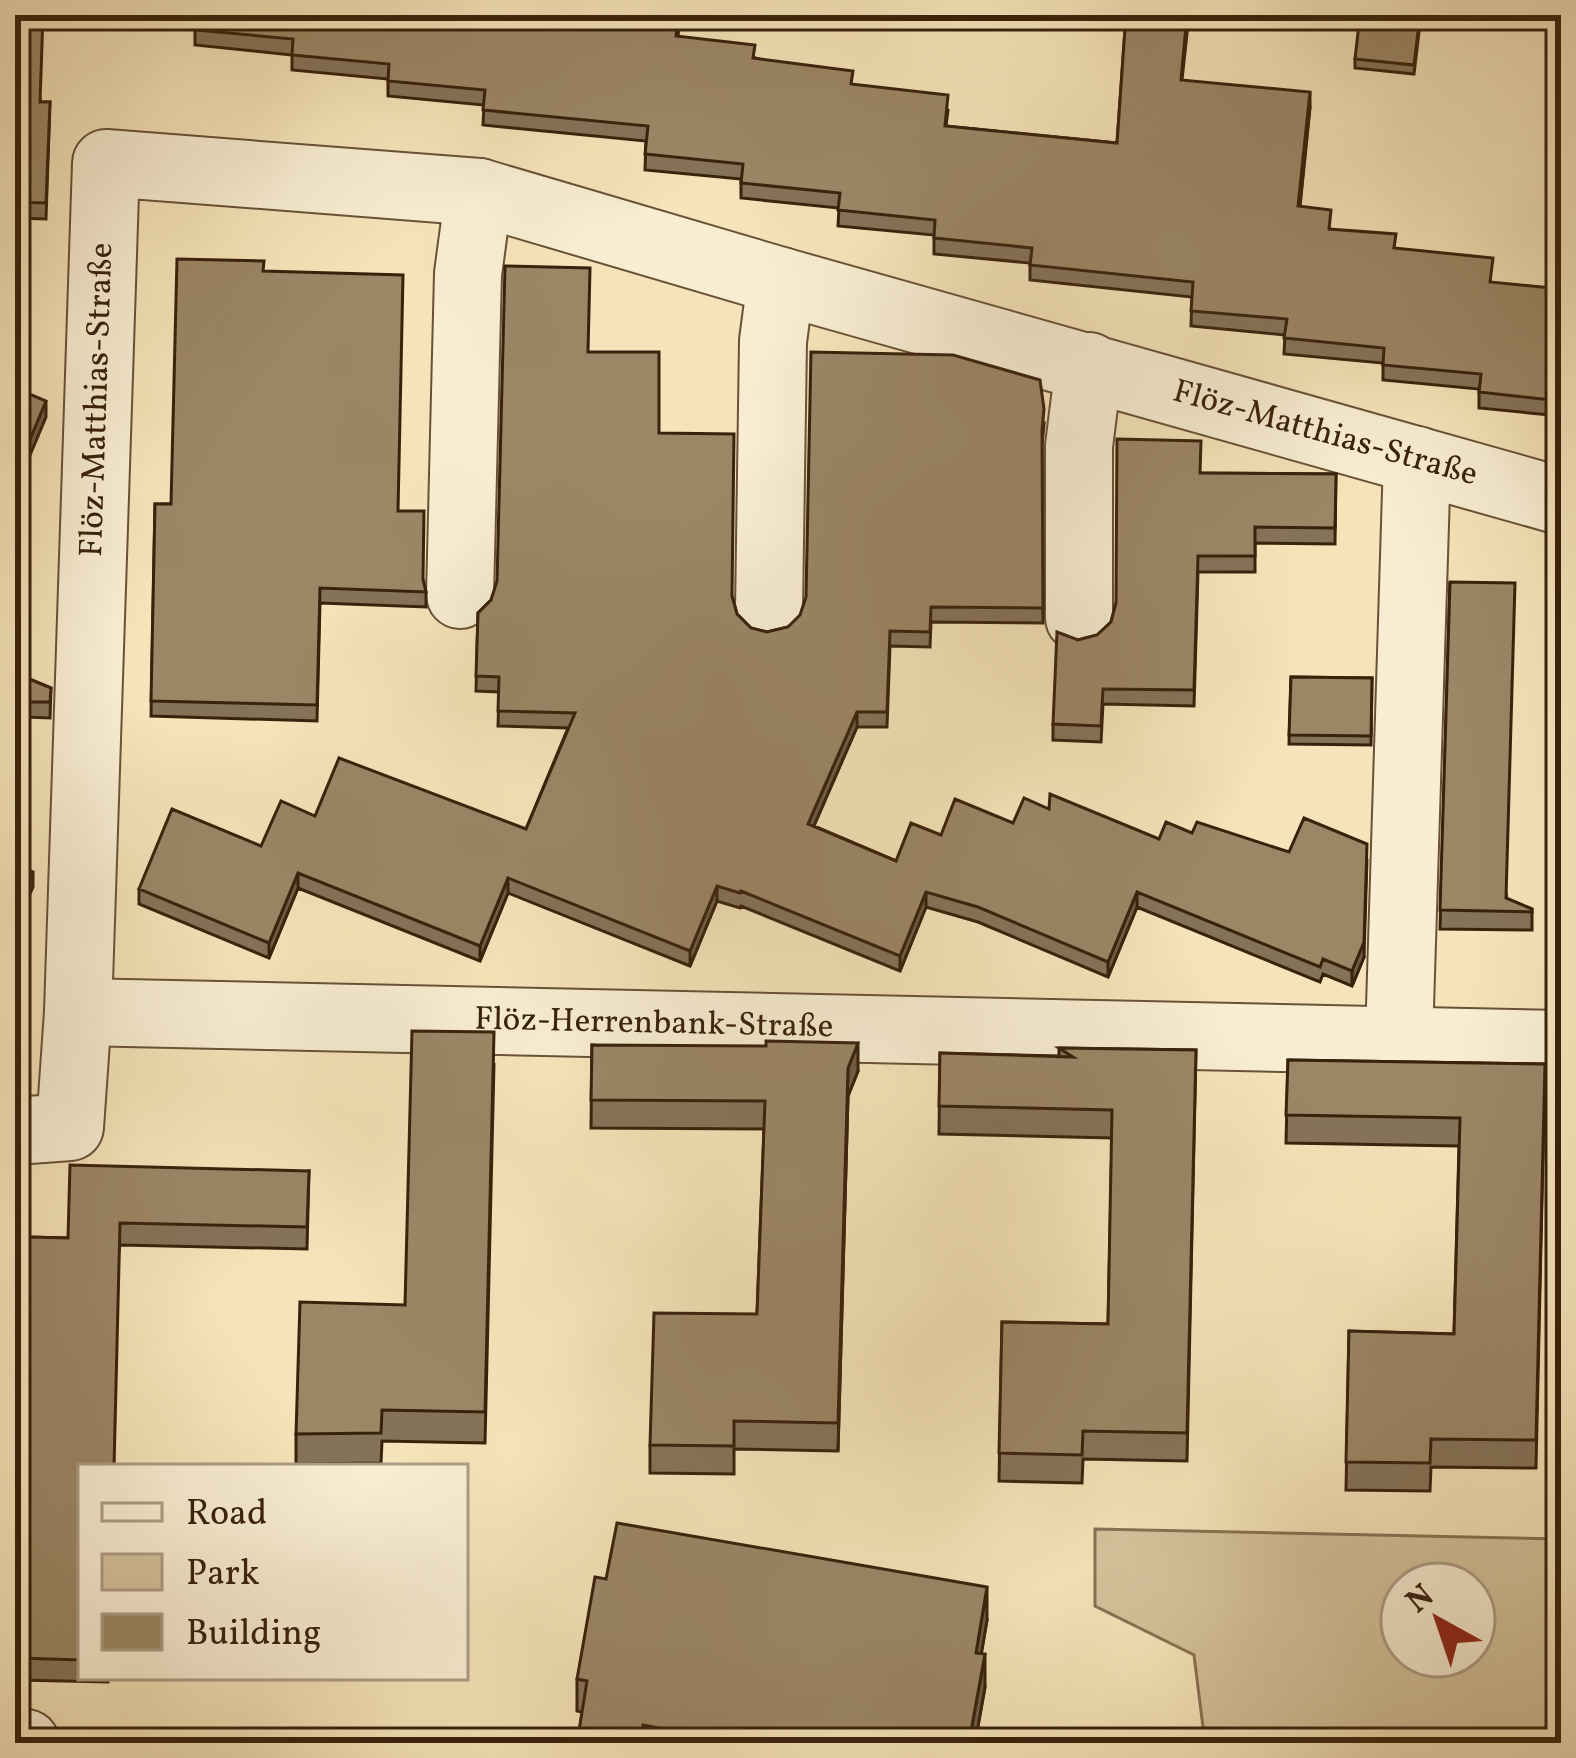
<svg xmlns="http://www.w3.org/2000/svg" width="1576" height="1758" viewBox="0 0 1576 1758" font-family="Vollkorn,serif">
<rect width="100%" height="100%" fill="#f5e3b9"/>
<filter id="stains"><feTurbulence type="fractalNoise" baseFrequency=".00167" numOctaves="4"/><feColorMatrix values="0 0 0 0 .2 0 0 0 0 .09 0 0 0 0 .02 0 0 0 .5 -.17"/></filter>
<radialGradient id="worn" r=".72"><stop offset=".6" stop-color="#630" stop-opacity="0"/><stop offset="1" stop-color="#630" stop-opacity=".3"/></radialGradient>
<path fill="#d5c29c" stroke="#877254" stroke-width="3" fill-rule="evenodd" d="M1095,1529L1561,1539V1590L1546,1743H1205L1194,1655L1095,1606ZM1402,1584H1474V1656H1402Z"/>
<g fill="none" stroke-linecap="round" stroke-linejoin="round">
<g stroke="#685237" stroke-width="70">
<g id="minor">
<path d="M460,595L468,274L479,192"/>
<path d="M769,610L773,341L781,281"/>
<path d="M1079,618V446L1089,366"/>
<path id="s1" d="M78,1012L1561,1044"/>
<path d="M1399,1039L1417,460"/>
<path id="s2" d="M15,1131L70,1127L78,1012L106,163L479,192L781,281L1561,501"/>
<path d="M15,1741L26,1743"/>
</g>
</g>
<use href="#minor" stroke="#f8edd2" stroke-width="66"/>
</g>
<path fill="#857358" stroke="#39220c" stroke-width="3" d="M15,15L41,102H50L46,219L15,218Z
M102,15H680L678,37L948,110L946,126L1117,143L1126,15H1189L1182,80L1310,107L1300,207L1330,229L1396,249L1492,283L1561,289V416L1479,408V389L1383,380V363L1284,354L1285,335L1191,326L1192,297L1030,280V263L934,254V235L838,226L839,208L741,198V179L645,170L646,141L483,125L484,105L388,96V79L292,70V55L195,45V25Z
M1421,15L1414,74L1355,68V59Z
M263,271L398,511L423,580L426,592V607L320,603L317,721L151,716L155,504H171Z
M588,352L659,433L732,596L737,614L751,628L767,632L788,627L1044,424L1042,445L1043,623L931,622L930,647L890,646L887,727H857L814,826L896,861L941,835L1013,823L1364,957L1352,986L1323,974L1320,982L1137,907L1108,977L978,922L926,907L900,971L741,906L740,908L717,901L690,966L508,893L480,961L298,888L269,958L139,904V889L261,846L315,816L526,829L568,728L498,726L499,692L476,691L478,613L491,600Z
M1200,473L1336,474L1335,544L1255,543V572H1198L1194,706L1103,704L1101,742L1053,740V724L1078,640L1097,635L1111,622L1116,603Z
M1450,582L1507,899L1532,909V930L1440,929Z
M15,673L51,688L50,718L24,717L15,739Z
M1291,677L1372,678L1371,745L1289,744Z
M592,1045L858,1071L848,1096L838,1451L734,1449V1474L650,1473V1445L757,1314L764,1129L591,1128Z
M1059,1048L1196,1050L1187,1461L1083,1459L1082,1483L999,1481L1002,1322L1108,1324L1112,1138L939,1134L940,1053L1059,1056Z
M1288,1060L1545,1064L1536,1468L1431,1467L1430,1491L1346,1490L1349,1331L1454,1334L1459,1146L1286,1143Z
M494,1063L485,1443L382,1441L381,1463L296,1464V1434L405,1305Z
M309,1171L307,1249L120,1245L81,1467V1677H108V1682L18,1680L29,1237L68,1238Z
M987,1620L981,1654L985,1687L975,1743H578L582,1712L577,1711V1679Z"/>
<path fill="#6c5e47" stroke="#39220c" stroke-width="3" d="M1310,92V107L1298,222V206Z
M46,401V417L15,491V475Z
M24,702V717L15,739V724Z
M857,712V727L808,839V824Z
M1367,859L1364,957L1352,986V971Z
M33,872V887L15,929V913Z
M298,873V888L269,958V943Z
M508,878V893L480,961V946Z
M717,886V901L690,966V951Z
M926,892V907L900,971V956Z
M1137,892V907L1108,977V962Z
M21,962V977L15,992V977Z
M858,1043V1071L848,1096L838,1451L848,1068Z
M987,1587V1620L976,1686V1653Z
M985,1654V1687L975,1743H969Z"/>
<path fill="#9b8666" stroke="#39220c" stroke-width="3" d="M15,15H43L40,102H50L46,203L15,202Z
M197,15H679L676,36L755,45L753,58L853,71L851,84L948,95L945,126L1117,143L1126,15H1187L1181,80L1310,92L1298,206L1331,210L1329,229L1396,234L1394,248L1493,258L1490,282L1561,289V401L1479,392L1481,374L1383,365L1384,348L1284,338L1287,319L1191,311L1193,282L1030,265L1032,248L934,238L935,220L838,210L840,193L741,183L743,164L645,154L648,126L483,110L485,90L388,81L389,64L292,55L293,39L195,30Z
M1360,15H1420L1414,65L1355,59Z
M177,259L264,261L263,271L403,275L398,511H424L423,579L426,592L320,588L317,705L151,701L155,504H171Z
M505,266L590,268L588,352H659V433L734,434L732,596L737,614L751,628L767,632L788,627L800,615L806,597L811,352L953,355L1040,380L1044,409L1042,431L1043,608L931,607L930,632L890,631L887,712H857L808,824L896,861L911,823L941,835L955,799L1013,823L1024,798L1049,809L1050,794L1159,839L1166,822L1192,833L1197,822L1289,852L1304,818L1367,844L1364,942L1352,971L1323,959L1320,967L1137,892L1108,962L978,907L926,892L900,956L741,891L740,893L717,886L690,951L508,878L480,946L298,873L269,943L139,889L172,809L261,846L281,801L315,816L339,758L526,829L575,713L498,711L499,677L476,676L478,613L491,600L497,581Z
M15,388L46,401L15,475Z
M1117,439L1201,441L1200,473L1336,474L1335,528L1255,527V556H1198L1194,690L1103,689L1101,726L1053,724L1057,632L1078,640L1097,635L1111,622L1116,603Z
M1450,582L1515,583L1506,898L1532,909V912L1440,910Z
M15,673L51,688L50,702H24L15,724Z
M1291,677L1372,678L1371,736L1289,735Z
M15,864L33,872L15,913Z
M15,960L21,962L15,977Z
M412,1031L494,1032L485,1412L382,1410L381,1433L296,1434L300,1302L405,1305Z
M766,1041L858,1043L848,1068L838,1423L734,1421V1446L650,1445L654,1313L757,1314L765,1101L591,1100L592,1045L766,1046Z
M1059,1048L1196,1050L1187,1433L1083,1431L1082,1455L999,1453L1002,1322L1108,1324L1112,1110L939,1106L940,1053L1073,1057Z
M1288,1060L1545,1064L1536,1440L1431,1439L1430,1463L1346,1462L1349,1331L1454,1334L1460,1118L1286,1115Z
M70,1165L309,1171L307,1227L120,1223L114,1467H81V1660L18,1658L29,1237L68,1238Z
M617,1523L987,1587L976,1653L985,1654L969,1742L737,1743L643,1725L640,1743H613L578,1737L587,1681L577,1679L595,1577L606,1579Z"/>
<g text-anchor="middle" dominant-baseline="central" stroke-width="12" stroke-linejoin="round" paint-order="stroke">
<g font-size="33" fill="#39220c" stroke="#f8edd2">
<text stroke="none"><textPath href="#s2" startOffset="783">Flöz-Matthias-Straße</textPath></text>
<text stroke="none"><textPath href="#s2" startOffset="2274">Flöz-Matthias-Straße</textPath></text>
<text stroke="none"><textPath href="#s1" startOffset="576">Flöz-Herrenbank-Straße</textPath></text>
</g>
</g>
<rect width="1576" height="1758" fill="none" stroke="#f5e3b9" stroke-width="60"/>
<rect x="18" y="18" width="1540" height="1722" fill="none" stroke="#39220c" stroke-width="6"/>
<rect x="30" y="30" width="1516" height="1698" fill="none" stroke="#39220c" stroke-width="3"/>
<rect x="78" y="1464" width="390" height="216" fill="#f8edd2" stroke="#ac9c83" stroke-width="3"/>
<rect x="102" y="1503" width="60" height="18" fill="#f8edd2" stroke="#ac9c83" stroke-width="3"/>
<text x="186" y="1524" font-size="36" fill="#39220c">Road</text>
<rect x="102" y="1554" width="60" height="36" fill="#d5c29c" stroke="#ac9c83" stroke-width="3"/>
<text x="186" y="1584" font-size="36" fill="#39220c">Park</text>
<rect x="102" y="1614" width="60" height="36" fill="#9b8666" stroke="#ac9c83" stroke-width="3"/>
<text x="186" y="1644" font-size="36" fill="#39220c">Building</text>
<g transform="translate(1438 1620) rotate(320)"><circle r="57" fill="#f8edd2" stroke="#ac9c83" stroke-width="3"/>
<path d="M0-9L21 45L0 30L-21 45Z" fill="#8f2418"/>
<text y="-18" font-size="33" font-weight="bold" text-anchor="middle" fill="#39220c">N</text>
</g>
<rect width="100%" height="100%" filter="url(#stains)"/>
<rect width="100%" height="100%" fill="url(#worn)"/>
</svg>
